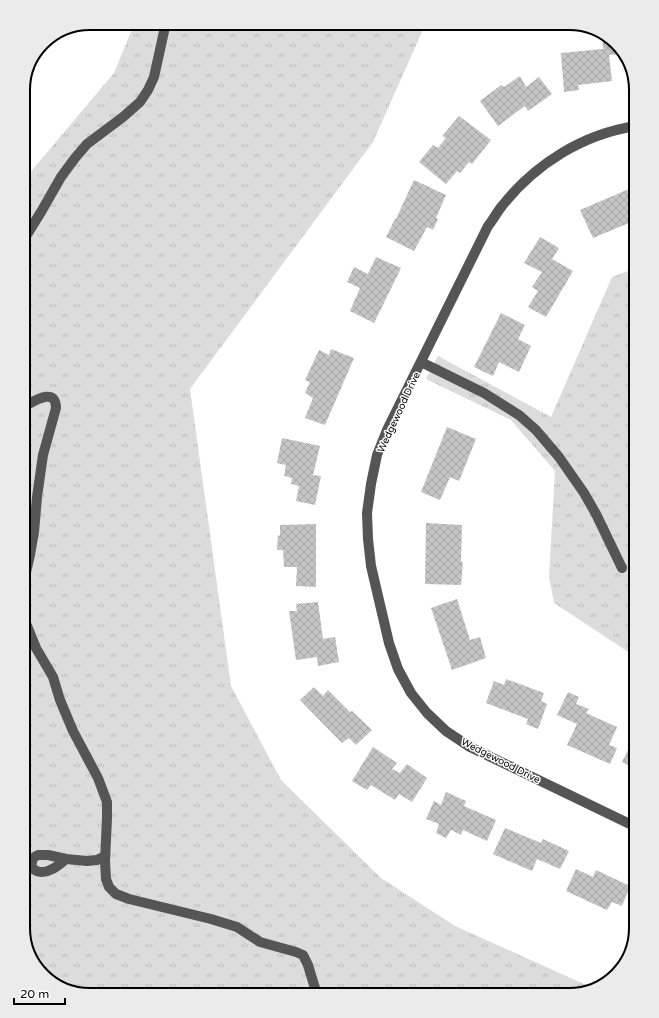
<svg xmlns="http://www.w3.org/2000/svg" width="659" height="1018" viewBox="0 0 659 1018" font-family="'Varela Round',sans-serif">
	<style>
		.grass { fill: url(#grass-tufts) }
		.building { fill: url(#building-cross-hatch) }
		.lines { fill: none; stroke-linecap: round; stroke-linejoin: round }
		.minor { stroke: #555; stroke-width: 10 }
		.labels { text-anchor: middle; stroke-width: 3; stroke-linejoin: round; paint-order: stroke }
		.street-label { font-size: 10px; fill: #000; stroke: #fff }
		.rim { fill: none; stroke: #000; stroke-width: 2 }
	</style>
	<defs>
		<pattern id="grass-tufts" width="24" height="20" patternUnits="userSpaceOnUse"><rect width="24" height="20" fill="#dcdcdc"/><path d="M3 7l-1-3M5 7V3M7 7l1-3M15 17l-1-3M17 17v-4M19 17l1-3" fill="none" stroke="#bbb"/></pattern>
		<pattern id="building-cross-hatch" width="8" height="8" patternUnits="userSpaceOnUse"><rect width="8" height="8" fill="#c4c4c4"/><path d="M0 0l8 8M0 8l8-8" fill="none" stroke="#a7a7a7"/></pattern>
	</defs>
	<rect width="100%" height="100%" fill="#fff"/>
	<!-- grass -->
	<path class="grass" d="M425 25 373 142 190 389 231 686 281 780 381 878 455 926 595 989 569 995H86L53 984 30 958 23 928V181L114 73 133 27Z
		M636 268V657L554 603 549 577 555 471 511 420 426 379 438 356 551 417 612 277Z"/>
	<!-- building -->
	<path class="building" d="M65 28H69L65 34 60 31Z
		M602 33 606 34 624 54 609 55 612 81 578 85 579 90 564 92 561 53 603 49Z
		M520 76 526 87 539 77 552 94 528 111 525 106 498 126 480 101 501 85 504 87Z
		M459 116 491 140 472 164 469 162 460 173 457 171 446 184 419 162 433 145 438 148 446 138 442 136Z
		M414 180 446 195 436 218 438 219 433 230 427 227 414 251 386 237 395 219H396Z
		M636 186V207L633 208 636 214V220L593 238 580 210Z
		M540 237 559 248 552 259 573 271 546 317 528 307 538 291 532 287 542 272 524 263Z
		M376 257 401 268 374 323 350 311 360 288 347 282 354 267 368 274Z
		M501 313 525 325 518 339 531 346 519 372 499 362 493 376 474 367Z
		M331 349 354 358 325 425 305 418 313 398 305 393 310 382 305 380 319 350 329 355Z
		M447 427 476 439 459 481 450 477 440 500 421 492Z
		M282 438 320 446 313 475 321 476 315 505 296 501 299 486 291 484 292 478 284 476 286 465 277 463Z
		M426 523 462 525 461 562H463L461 585 425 584Z
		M316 524V587L296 586 297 567H284L283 550H277L278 535 280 536V525Z
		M457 599 470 640 480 637 486 658 452 670 431 608Z
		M318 602 323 639 335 637 339 662 318 666 317 657 296 660 289 611H297L296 604Z
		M506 679 544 693 541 701 547 704 538 729 526 724 528 719 486 703 494 681 504 685Z
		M314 687 323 696 328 690 350 712 352 711 372 730 356 745 349 738 342 743 300 700Z
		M568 692 579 697 576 704 589 709 586 713 617 727 609 745 617 748 610 764 567 745 577 724 557 715Z
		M630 746 636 749V769L622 762Z
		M373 747 397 763 392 769 400 773 407 764 427 778 412 802 399 794 395 800 371 785 367 790 352 781Z
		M446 792 466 801 464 806 496 820 487 841 463 830 461 835 451 830 446 838 436 833 439 824 426 819 434 801 441 805Z
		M505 828 541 843 543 839 569 851 560 869 537 859 532 871 493 854Z
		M576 869 593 877 596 870 630 886 622 906 612 902 607 910 566 891Z"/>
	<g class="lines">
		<!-- minor -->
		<path class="minor" d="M23 241 41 212 61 177 75 158 87 144 123 117 140 102 148 90 154 77 165 27
			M421 362 484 393 519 415 536 430 559 457 584 493 596 514 622 568
			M23 585 30 555 34 532 37 497 43 455 56 408C56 386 33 402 23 407
			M23 612 25 621 36 648 53 677 60 700 73 731 98 778 107 802V818L105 861 106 879 109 887 116 894 129 899 211 919 237 927 260 942 296 952 303 955 308 965 317 995
			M636 827 470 747 446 731 427 713 411 693 398 669 389 643 371 566 368 539 367 513 371 484 377 455 387 430 488 226C493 220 497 212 502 206 535 164 583 134 636 126
			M66 859C61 863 56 868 50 870 45 873 35 873 32 867 31 864 32 861 33 858L38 855H48L66 859 87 861 97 860 105 856"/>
	</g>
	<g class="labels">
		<!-- street labels -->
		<g class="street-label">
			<text transform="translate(398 412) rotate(-65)" y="4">Wedgewood Drive</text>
			<text transform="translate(501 760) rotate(27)" y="4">Wedgewood Drive</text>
		</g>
	</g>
	<!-- crop -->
	<path d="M0 0H659V1018H0ZM90 30H569A60 60 0 0 1 629 90V928A60 60 0 0 1 569 988H90A60 60 0 0 1 30 928V90A60 60 0 0 1 90 30Z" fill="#ebebeb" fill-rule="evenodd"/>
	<path class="rim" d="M90 30H569A60 60 0 0 1 629 90V928A60 60 0 0 1 569 988H90A60 60 0 0 1 30 928V90A60 60 0 0 1 90 30Z"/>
	<!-- scale -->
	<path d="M14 998v6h51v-6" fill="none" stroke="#000000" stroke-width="2"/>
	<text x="20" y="998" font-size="12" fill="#000000" stroke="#ffffff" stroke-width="3" paint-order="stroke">20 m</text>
</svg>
